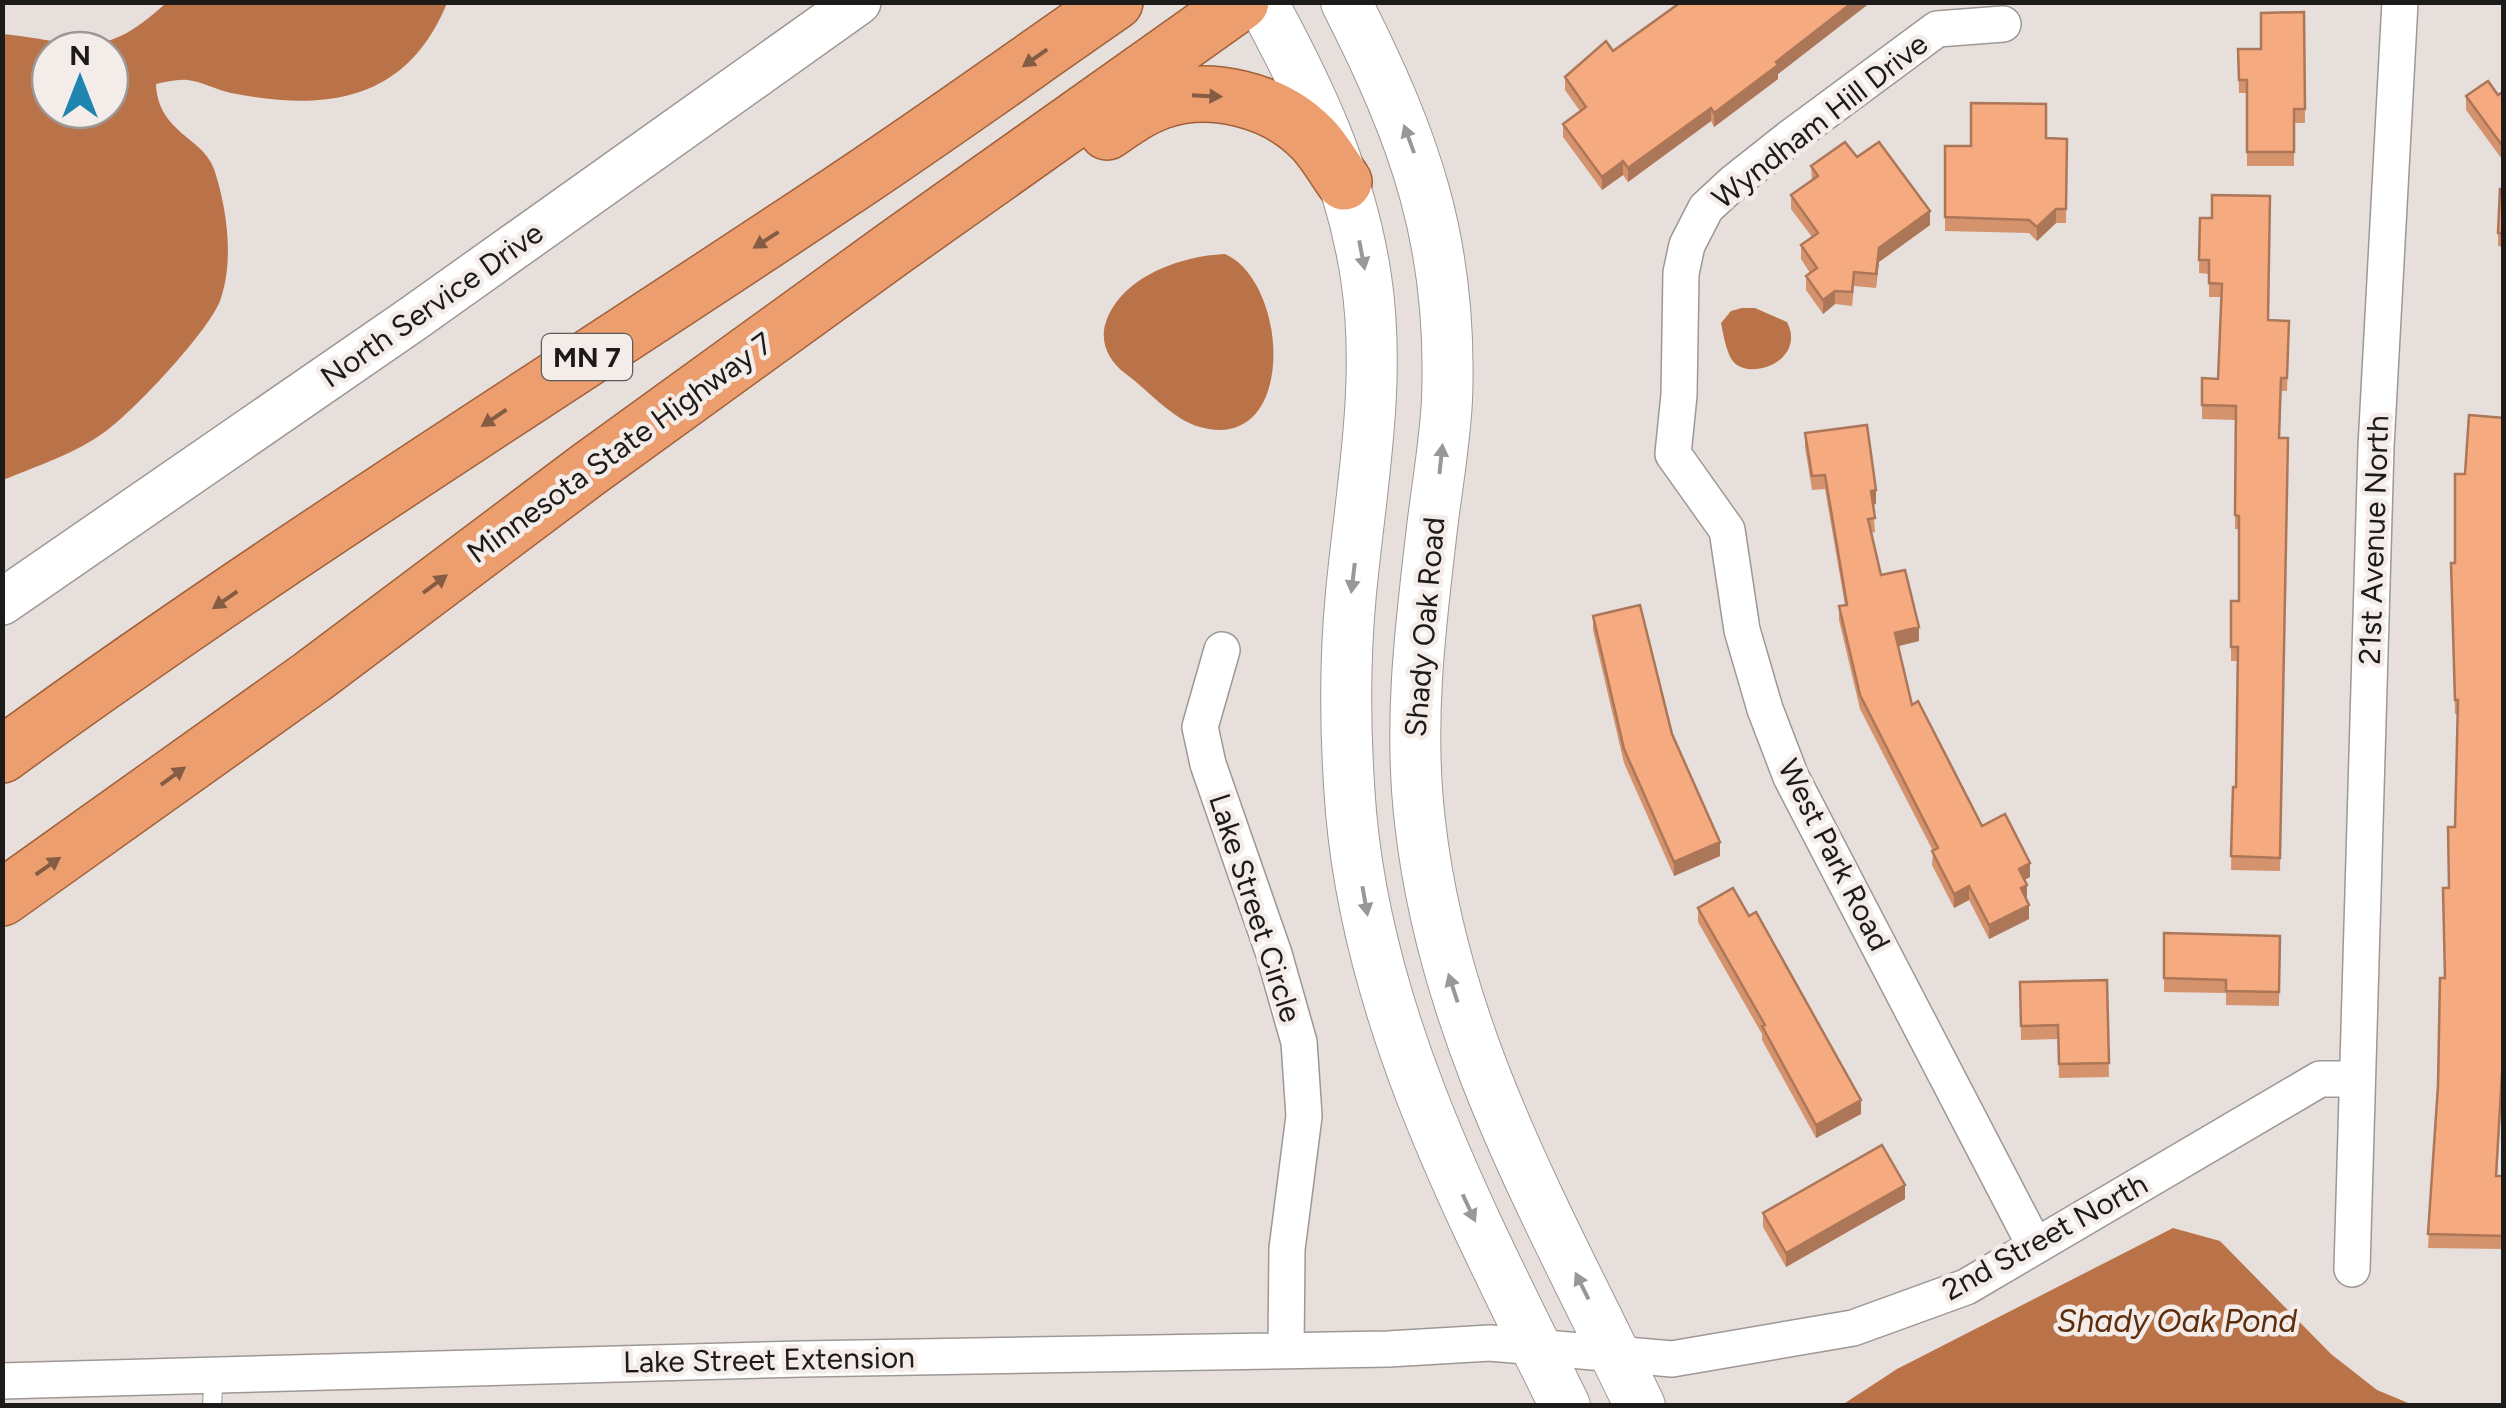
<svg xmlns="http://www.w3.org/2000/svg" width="2506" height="1408" viewBox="0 0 2506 1408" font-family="Figtree,sans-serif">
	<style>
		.water { fill: #ba7349; fill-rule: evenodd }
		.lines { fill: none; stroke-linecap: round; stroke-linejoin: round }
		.service-casing { stroke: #9e9894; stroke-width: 20 }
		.minor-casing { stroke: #9e9894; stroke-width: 38 }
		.tertiary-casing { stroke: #9e9894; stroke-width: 48 }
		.secondary-casing { stroke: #9e9894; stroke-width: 52 }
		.trunk-casing { stroke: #a06039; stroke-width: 58 }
		.service { stroke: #fff; stroke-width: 18 }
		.minor { stroke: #fff; stroke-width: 35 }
		.tertiary { stroke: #fff; stroke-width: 45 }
		.secondary { stroke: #fff; stroke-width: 50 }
		.trunk { stroke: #ec9e6e; stroke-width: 55 }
		.wall { fill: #d4926d }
		.shaded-wall { fill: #ac7759 }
		.building { fill: #f6aa7f; stroke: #ac7759; stroke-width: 2.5 }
		.oneway { fill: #845c44 }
		.oneway2 { fill: #999898 }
		.labels { text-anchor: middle; stroke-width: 9; stroke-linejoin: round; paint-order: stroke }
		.shield { fill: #f3ece8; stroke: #5d5a58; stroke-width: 2.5 }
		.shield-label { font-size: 28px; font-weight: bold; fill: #1d1b1a }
		.street-label { font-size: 30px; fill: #1d1b1a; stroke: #f3ece8 }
		.water-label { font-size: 32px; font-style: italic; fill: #5d2e0e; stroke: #f3ece8 }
	</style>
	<rect width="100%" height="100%" fill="#e6dfdb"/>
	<!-- water -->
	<path class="water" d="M166 3H447C407 101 327 112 231 93 216 90 201 81 187 80 177 79 166 82 156 84 158 133 203 137 214 169 227 208 234 259 221 298 212 328 134 411 106 431 77 453 37 466 3 480V34C81 42 101 63 166 3ZM50 50H110V110H50Z
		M1225 254C1290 283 1297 454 1200 427 1173 420 1148 390 1126 374 1109 362 1099 342 1106 322 1122 276 1181 256 1225 254Z
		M1742 308H1755L1787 322C1807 361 1748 383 1732 360 1726 351 1723 333 1721 323L1731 311Z
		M2173 1228 2220 1241 2331 1354 2377 1390 2413 1405H1842L1897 1369Z"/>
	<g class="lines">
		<defs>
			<path id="service" d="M212 1406 214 1373"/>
			<path id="minor" d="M2003 24 1937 29 1791 137 1733 183 1706 208 1687 245 1681 273 1679 395 1673 454 1727 530 1742 630 1765 709 1791 777 2035 1246
				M1222 650 1200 727 1208 764 1274 954 1299 1042 1304 1116 1287 1249 1286 1349
				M2352 1269 2376 447 2400 2
				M2 1381 802 1359 1388 1349 1490 1343 1672 1359 1853 1328 1966 1287 2320 1079H2357"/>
			<path id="tertiary" d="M2 602 411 320 858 2"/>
			<path id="secondary" d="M1262 2C1310 90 1351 177 1366 277 1382 383 1361 488 1351 593 1344 666 1345 738 1351 812 1370 1026 1472 1216 1565 1406
				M1346 2C1416 140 1453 244 1447 400 1445 440 1438 481 1433 520 1421 621 1408 720 1420 822 1444 1037 1548 1214 1640 1406"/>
			<path id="trunk" d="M1107 132C1124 120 1141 108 1161 101 1211 84 1275 100 1312 138 1324 150 1334 168 1344 182
				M2 755C275 556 562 378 842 191 934 130 1024 65 1115 2
				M2 898 312 677 589 469 897 246 1241 2"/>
		</defs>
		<!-- service casing -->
		<use href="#service" class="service-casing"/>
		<!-- minor casing -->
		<use href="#minor" class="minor-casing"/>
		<!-- tertiary casing -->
		<use href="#tertiary" class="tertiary-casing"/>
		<!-- secondary casing -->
		<use href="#secondary" class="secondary-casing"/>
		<!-- trunk casing -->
		<use href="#trunk" class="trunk-casing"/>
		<!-- service -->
		<use href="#service" class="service"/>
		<!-- minor -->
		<use href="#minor" class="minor"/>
		<!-- tertiary -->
		<use href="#tertiary" class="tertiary"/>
		<!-- secondary -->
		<use href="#secondary" class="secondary"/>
		<!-- trunk -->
		<use href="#trunk" class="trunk"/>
	</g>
	<!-- wall -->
	<path class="wall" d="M1871 2 1778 74V79L1714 127 1711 121 1628 182 1623 175 1602 190 1563 137V124L1580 111 1565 90V77L1613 51 1681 3Z
		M2304 12 2305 123H2294V166H2247V93H2239L2238 49H2261Z
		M2504 91V162L2466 110V96L2498 95Z
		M2046 138 2067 139 2066 223H2056L2037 241 2029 233 1945 231V146H1971Z
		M1857 157 1930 225 1879 262 1876 288 1854 286 1852 306 1835 304 1823 314 1806 290V276L1810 273 1801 259V245L1812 237 1791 209V195L1812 181 1811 166Z
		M2504 189V247L2498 246V233Z
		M2200 218H2212L2268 320 2289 321 2287 391H2281L2279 438H2288L2280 871 2231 870 2233 787H2236L2237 661H2231V601H2239V529H2235V420L2202 419V378L2218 379 2221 297H2209V274L2199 273Z
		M2504 418V1053L2497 1176H2504V1249L2428 1248 2449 888 2455 827 2458 714H2455L2451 577 2455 563 2465 474Z
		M1805 433 1876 504 1873 505 1875 532 1871 533 1881 575 1919 641 1898 646 1912 705 1982 826 2030 877 2024 880 2029 919 1989 939 1969 900 1954 908 1932 865 1933 851 1860 709 1839 620V606L1845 605 1825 489 1812 490 1805 447Z
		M1593 616 1672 734 1720 856 1674 876 1624 763 1593 630Z
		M1698 908 1861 1114 1816 1138 1762 1040V1034L1698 922Z
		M2164 933 2280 936 2279 1006 2226 1005V993L2164 992Z
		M2107 980 2109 1077 2059 1078 2058 1039 2021 1040 2020 982Z
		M1905 1199 1786 1267 1763 1227V1213Z"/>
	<!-- shaded-wall -->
	<path class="shaded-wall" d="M1853 2H1871L1778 74V79L1714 127V113L1776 62Z
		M1711 108V121L1628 182V168Z
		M1623 161V175L1602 190V177Z
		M2056 209V223L2037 241V227Z
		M1930 211V225L1879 262 1876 288 1879 248Z
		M1835 291V304L1823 314V300Z
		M1876 490V504L1871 505V491Z
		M1919 627V641L1895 647V633Z
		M1720 842V856L1674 876V862Z
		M2030 863V877L2019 883V869Z
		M2027 885V899L2021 902V888Z
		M1969 886V900L1954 908V894Z
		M2029 905V919L1989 939V925Z
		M1861 1100V1114L1816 1138V1125Z
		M1905 1185V1199L1786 1267V1253Z"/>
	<!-- building -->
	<path class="building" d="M1681 2H1853L1776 62 1778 65 1714 113 1711 108 1628 168 1623 161 1602 177 1563 124 1586 107 1565 77 1606 41 1613 51Z
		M2304 12 2305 109H2294V152H2247V80H2239L2238 49H2261V13Z
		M2488 81 2498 95 2504 91V148L2466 96Z
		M1971 103 2046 104V138L2067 139 2066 209H2056L2037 227 2029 220 1945 217V146H1971Z
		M1845 142 1857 157 1879 142 1930 211 1879 248 1876 274 1854 272 1852 292 1835 291 1823 300 1806 276 1817 268 1801 245 1818 233 1791 195 1818 176 1811 166Z
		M2500 189H2504V233H2498Z
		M2212 195 2270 196 2268 320 2289 321 2287 378H2281L2279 438H2288L2280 858 2231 856 2233 787H2236L2238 647H2231V601H2239V516L2235 515 2236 406 2202 405V378L2218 379 2222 284 2209 283V260H2199L2200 218H2212Z
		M2469 415 2504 418V1039L2496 1176H2504V1236L2428 1234 2438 1086 2440 978H2445L2443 888H2449L2448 827H2455L2458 700H2455L2451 563H2455V474H2465Z
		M1867 425 1876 490 1871 491 1875 518 1868 519 1881 575 1905 570 1919 627 1895 633 1912 705 1918 701 1982 826 2005 814 2030 863 2019 869 2027 885 2021 888 2029 905 1989 925 1969 886 1954 894 1932 851 1938 848 1860 695 1839 606 1847 605 1825 475 1812 476 1805 433Z
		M1640 605 1672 734 1720 842 1674 862 1624 749 1593 616Z
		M1733 888 1749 916 1756 912 1861 1100 1816 1125 1762 1026 1765 1025 1698 908Z
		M2164 933 2280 936 2279 992 2226 991V980L2164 978Z
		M2107 980 2109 1063 2059 1064 2058 1025 2021 1026 2020 982Z
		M1882 1145 1905 1185 1786 1253 1763 1213Z"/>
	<!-- one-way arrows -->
	<defs><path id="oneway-solid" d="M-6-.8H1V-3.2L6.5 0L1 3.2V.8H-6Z" transform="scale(2.5)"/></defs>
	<g class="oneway">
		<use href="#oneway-solid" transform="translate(1035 58) rotate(145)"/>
		<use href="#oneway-solid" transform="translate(1207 96) rotate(3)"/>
		<use href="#oneway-solid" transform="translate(766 240) rotate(147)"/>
		<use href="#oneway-solid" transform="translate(494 418) rotate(146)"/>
		<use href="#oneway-solid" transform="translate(435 584) rotate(-37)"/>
		<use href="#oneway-solid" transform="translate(225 600) rotate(145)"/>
		<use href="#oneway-solid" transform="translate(173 776) rotate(-36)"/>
		<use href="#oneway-solid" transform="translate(48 866) rotate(-35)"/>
	</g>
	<g class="oneway2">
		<use href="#oneway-solid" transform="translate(1409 139) rotate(-110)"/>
		<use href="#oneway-solid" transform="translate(1362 255) rotate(79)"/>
		<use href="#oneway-solid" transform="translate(1441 459) rotate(-84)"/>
		<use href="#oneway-solid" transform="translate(1353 578) rotate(97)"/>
		<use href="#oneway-solid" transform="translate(1365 901) rotate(80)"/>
		<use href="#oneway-solid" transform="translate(1453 988) rotate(-108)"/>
		<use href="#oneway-solid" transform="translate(1469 1208) rotate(65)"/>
		<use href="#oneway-solid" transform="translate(1582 1286) rotate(-116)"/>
	</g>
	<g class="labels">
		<!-- shield labels -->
		<rect class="shield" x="542" y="334" width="90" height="46" rx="8"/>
		<g class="shield-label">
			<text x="587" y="367">MN 7</text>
		</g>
		<!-- street labels -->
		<g class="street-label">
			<text transform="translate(1820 121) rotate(-38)" y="10">Wyndham Hill Drive</text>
			<text transform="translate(432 305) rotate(-35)" y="10">North Service Drive</text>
			<text transform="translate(620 448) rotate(-36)" y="10">Minnesota State Highway 7</text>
			<text transform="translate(2374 540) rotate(-88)" y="10">21st Avenue North</text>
			<text transform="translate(1425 627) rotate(-85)" y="10">Shady Oak Road</text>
			<text transform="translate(1834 855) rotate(63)" y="10">West Park Road</text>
			<text transform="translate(1255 908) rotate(72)" y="10">Lake Street Circle</text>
			<text transform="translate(2045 1237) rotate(-29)" y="10">2nd Street North</text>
			<text transform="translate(769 1360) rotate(-1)" y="10">Lake Street Extension</text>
		</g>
		<!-- water labels -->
		<g class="water-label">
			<text x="2177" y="1332">Shady Oak Pond</text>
		</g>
	</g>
	<!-- border -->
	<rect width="2506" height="1408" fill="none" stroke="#1d1b1a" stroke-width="10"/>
	<!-- north arrow -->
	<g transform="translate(80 80)"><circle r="48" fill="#f3ece8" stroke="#9d9896" stroke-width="2.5"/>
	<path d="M0-8L18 38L0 25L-18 38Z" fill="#1d85ae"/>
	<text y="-15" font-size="28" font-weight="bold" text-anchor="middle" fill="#1d1b1a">N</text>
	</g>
</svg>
